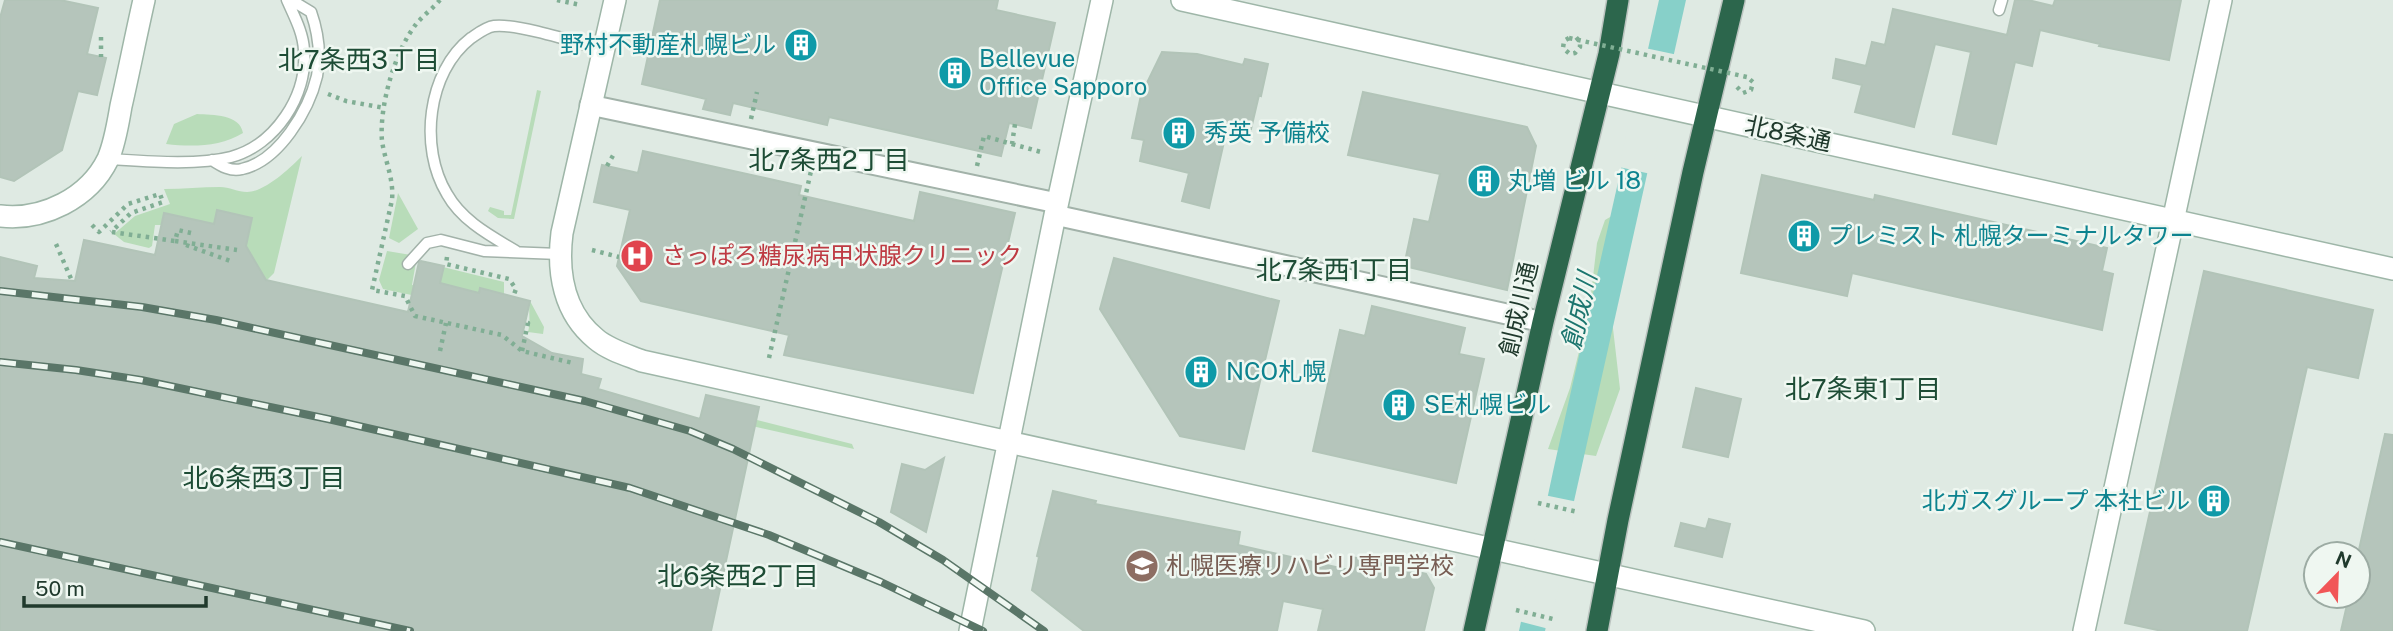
<svg xmlns="http://www.w3.org/2000/svg" width="2393" height="631" viewBox="0 0 2393 631" font-family="'Public Sans','Noto Sans JP',sans-serif">
	<style>
		.green { fill: #b8dcb9 }
		.water { fill: #87d0c9 }
		.pier { fill: #dfeae3 }
		.building { fill: #b5c5bb; stroke: #b2c4b8; stroke-width: 2 }
		.lines { fill: none; stroke-linecap: round; stroke-linejoin: round }
		.lane-casing { stroke: #a2b2a9; stroke-width: 13 }
		.street-casing { stroke: #a2b2a9; stroke-width: 23 }
		.secondary-casing { stroke: #9eb6a8; stroke-width: 24 }
		.highway-casing { stroke: #bcc4c0; stroke-width: 24 }
		.path { stroke: #80ae94; stroke-width: 4.5; stroke-dasharray: 3.5 5; stroke-linecap: butt }
		.lane { stroke: #fff; stroke-width: 10 }
		.street { stroke: #fff; stroke-width: 19 }
		.secondary { stroke: #fff; stroke-width: 21 }
		.highway { stroke: #2c664c; stroke-width: 21 }
		.rail-casing { stroke: #5a7668; stroke-width: 8 }
		.rail { stroke: #eff7f1; stroke-width: 5; stroke-dasharray: 16; stroke-linecap: butt }
		.path-bridge { stroke: #80ae94; stroke-width: 4.5; stroke-dasharray: 3.5 5; stroke-linecap: butt }
		.labels { text-anchor: middle; stroke-width: 5; stroke-linejoin: round; paint-order: stroke }
		.culture-label { font-size: 24px; fill: #0d838f; stroke: #eff7f1; text-anchor: start }
		.street-label { font-size: 24px; fill: #203a2d; stroke: #eff7f1 }
		.health-label { font-size: 24px; fill: #be3a42; stroke: #eff7f1; text-anchor: start }
		.education-label { font-size: 24px; fill: #785e54; stroke: #eff7f1; text-anchor: start }
		.neighbourhood-label { font-size: 26px; fill: #1d4c35; stroke: #eff7f1 }
		.water-label { font-size: 26px; font-style: italic; fill: #1b756e; stroke: #eff7f1 }
	</style>
	<rect width="100%" height="100%" fill="#dfeae3"/>
	<!-- green -->
	<path class="green" d="M537 90 541 91 514 219 498 218 488 211 490 207 504 211V215H511Z
		M197 114C213 115 240 114 243 133 220 147 192 147 166 144L174 124Z
		M302 156 274 273 265 282 201 221 164 213 161 225H155L152 246 149 248 124 242 114 234 135 216 170 204 164 189C183 189 202 187 220 187 229 187 238 192 247 192 265 192 290 168 302 156Z
		M398 193 418 229 399 243 389 238Z
		M1622 210 1611 311 1620 389 1596 456 1548 449 1570 388 1589 311 1597 243 1605 220Z
		M387 251 417 256 412 285 437 289 443 267 504 282V294L479 293 440 301 383 289 379 280Z
		M530 301 544 327 543 334 528 332C531 320 528 311 530 301Z
		M745 417 852 444 854 449 752 426Z"/>
	<!-- water -->
	<path class="water" d="M1659 0H1686L1545 631H1519L1554 467Z"/>
	<!-- pier -->
	<path class="pier" d="M1645 48 1678 55 1651 174 1619 167Z
		M1544 495 1578 502 1549 629 1518 621Z"/>
	<!-- building -->
	<path class="building" d="M5 0H60L98 8 87 54 106 58 97 95 78 91 62 150 14 181 0 177V18Z
		M660 0H998L996 10 1055 23 1031 128 1009 123 1001 156 829 117 827 125 733 103 730 115 703 109 706 99 642 84Z
		M2015 0H2028L2053 6 2055 0H2181L2169 60 2099 46 2100 44 2040 30 2032 66 2015 62 1996 144 1953 134 1971 52 1935 44 1914 127 1855 112 1862 85 1833 78 1836 59 1866 66 1872 42 1885 45 1893 9 2007 35Z
		M1162 52 1197 54 1243 65 1245 59 1268 64 1261 96 1259 95 1251 129 1228 124 1209 208 1182 201 1189 173 1140 161 1144 140 1132 138 1141 95Z
		M1363 92 1527 127 1536 146 1507 290 1404 266 1414 219 1429 222 1440 174 1348 155Z
		M643 151 801 186 799 195 914 221 920 192 1015 213 973 393 784 355 789 335 641 301 617 266 630 210 594 202 602 165 638 173Z
		M1762 175 1874 200 1875 195 2107 248 2102 271 2113 274 2102 330 1852 273 1847 296 1741 273Z
		M217 210 252 218 246 246 266 280 408 312 419 262 421 261 444 266 440 283 479 293 480 288 530 301 522 336 552 353 583 359 581 374 601 379 598 389 700 419 706 395 759 407 711 631H0V257L37 266 34 278 75 281 84 240 155 255 164 213 214 224Z
		M1114 258 1279 301 1244 449 1180 436 1100 309Z
		M2204 271 2373 310 2358 378 2307 367 2247 631H2162L2125 623Z
		M1372 306 1465 328 1459 354 1484 359 1456 483 1313 451 1340 330 1365 336Z
		M1696 388 1741 399 1728 457 1683 447Z
		M2385 434 2393 435V631H2341L2349 596H2358V554Z
		M944 458 926 532 891 512 902 464 925 470Z
		M1053 491 1096 501 1095 504 1240 532 1238 545 1349 570 1352 557 1426 574 1434 588 1424 631H1318L1323 609 1283 601 1277 631H1084L1032 590 1039 557 1037 556Z
		M1709 519 1730 524 1722 557 1675 546 1681 523 1706 529Z"/>
	<g class="lines">
		<defs>
			<path id="lane" d="M1999 10 2002 0
				M108 159C143 161 196 166 231 157 275 145 308 96 304 50 303 32 294 16 287 0
				M212 160C221 166 231 172 242 169 279 161 309 110 317 76 321 55 318 32 311 12L291 0
				M516 251C491 236 462 221 447 194 419 148 427 72 471 38 477 34 486 27 494 26 517 23 578 43 603 50
				M408 264 427 243 441 240 484 251 559 254"/>
			<path id="street" d="M590 105 1057 203
				M1055 215 1543 322"/>
			<path id="secondary" d="M615 0 562 233C557 273 564 313 596 339 609 350 627 355 642 361L1864 631
				M1182 0 2393 269
				M0 216C43 221 89 198 108 159 115 143 118 123 121 106 129 71 136 35 144 0
				M970 631 1055 215 1102 0
				M2084 631 2221 0"/>
			<path id="highway" d="M1474 631 1543 322 1609 54 1618 0
				M1597 631 1618 520 1693 172 1734 0"/>
		</defs>
		<!-- lane casing -->
		<use href="#lane" class="lane-casing"/>
		<!-- street casing -->
		<use href="#street" class="street-casing"/>
		<!-- secondary casing -->
		<use href="#secondary" class="secondary-casing"/>
		<!-- highway casing -->
		<use href="#highway" class="highway-casing"/>
		<!-- path -->
		<path class="path" d="M440 0C433 8 424 15 417 23 395 50 379 106 382 141 385 161 394 179 392 200L372 290 405 296 415 316 502 335 522 351 573 363
			M557 0 581 5
			M101 37V57
			M1569 38 1564 41 1563 48 1570 54 1575 53 1580 47V42L1575 36
			M1737 87 1743 93 1751 90 1753 82 1747 77
			M328 94 346 101 385 108
			M751 119 757 92
			M1012 144 1041 152
			M607 166 615 152
			M977 166 984 136 1012 144 1015 124
			M92 225 99 232 128 204 160 194 163 202 131 213 111 232
			M112 232 175 241 178 230 191 233
			M175 241 237 250
			M56 244 72 281
			M186 245 233 262
			M592 250 619 257
			M447 257 446 264 509 279 516 289 513 297
			M440 351 446 323
			M522 351 528 323 525 322
			M769 358 811 171
			M1538 503 1578 512
			M1516 610 1557 620"/>
		<!-- lane -->
		<use href="#lane" class="lane"/>
		<!-- street -->
		<use href="#street" class="street"/>
		<!-- secondary -->
		<use href="#secondary" class="secondary"/>
		<!-- highway -->
		<use href="#highway" class="highway"/>
		<defs>
			<path id="rail" d="M0 291 142 307 216 320 585 401 690 431 733 449 879 522 943 560 1044 631
				M0 362 76 370 141 380 328 419 630 488 769 535 881 582 983 631
				M0 542 410 631"/>
		</defs>
		<!-- rail casing -->
		<use href="#rail" class="rail-casing"/>
		<!-- rail -->
		<use href="#rail" class="rail"/>
		<!-- path-bridge -->
		<path class="path-bridge" d="M1569 38 1747 77"/>
	</g>
	<!-- icons -->
	<defs>
		<symbol id="building-disc" viewBox="-11 -11 22 22"><circle r="9.5" fill="#0f9aa8" stroke="#eff7f1"/><path d="M-4-6H4V6H1V3H-1V6H-4ZM-2.5-4.3h1.7v1.8h-1.7ZM.8-4.3h1.7v1.8H.8ZM-2.5-1h1.7V.8h-1.7ZM.8-1h1.7V.8H.8Z" fill="#fff"/></symbol>
		<symbol id="hospital-disc" viewBox="-11 -11 22 22"><circle r="9.5" fill="#e0444e" stroke="#eff7f1"/><path d="M-5-5h3v3.5h4V-5h3V5h-3V1.5h-4V5h-3Z" fill="#fff"/></symbol>
		<symbol id="university-disc" viewBox="-11 -11 22 22"><circle r="9.5" fill="#8d6e63" stroke="#eff7f1"/><path d="M0-5L7-2L0 1L-7-2ZM-4 1L0 2.5L4 1V4Q0 6-4 4Z" fill="#fff"/></symbol>
	</defs>
	<g fill-rule="evenodd">
		<use href="#building-disc" x="782" y="26" width="38" height="38"/>
		<use href="#building-disc" x="936" y="54" width="38" height="38"/>
		<use href="#building-disc" x="1160" y="114" width="38" height="38"/>
		<use href="#building-disc" x="1465" y="162" width="38" height="38"/>
		<use href="#building-disc" x="1785" y="217" width="38" height="38"/>
		<use href="#hospital-disc" x="618" y="237" width="38" height="38"/>
		<use href="#building-disc" x="1182" y="353" width="38" height="38"/>
		<use href="#building-disc" x="1380" y="386" width="38" height="38"/>
		<use href="#building-disc" x="2195" y="482" width="38" height="38"/>
		<use href="#university-disc" x="1123" y="547" width="38" height="38"/>
	</g>
	<g class="labels">
		<!-- culture labels -->
		<g class="culture-label">
			<text x="776" y="53" text-anchor="end">野村不動産札幌ビル</text>
			<text x="979" y="67">Bellevue<tspan x="979" dy="28">Office Sapporo</tspan></text>
			<text x="1204" y="141">秀英 予備校</text>
			<text x="1508" y="189">丸増 ビル 18</text>
			<text x="1828" y="244">プレミスト 札幌ターミナルタワー</text>
			<text x="1226" y="380">NCO札幌</text>
			<text x="1424" y="413">SE札幌ビル</text>
			<text x="2190" y="509" text-anchor="end">北ガスグループ 本社ビル</text>
		</g>
		<!-- street labels -->
		<g class="street-label">
			<text transform="translate(1788 134) rotate(12)" y="8">北8条通</text>
			<text transform="translate(1519 309) rotate(-77)" y="8">創成川通</text>
		</g>
		<!-- health labels -->
		<g class="health-label">
			<text x="662" y="264">さっぽろ糖尿病甲状腺クリニック</text>
		</g>
		<!-- education labels -->
		<g class="education-label">
			<text x="1166" y="574">札幌医療リハビリ専門学校</text>
		</g>
		<!-- neighbourhood labels -->
		<g class="neighbourhood-label">
			<text x="359" y="69">北7条西3丁目</text>
			<text x="829" y="169">北7条西2丁目</text>
			<text x="1334" y="279">北7条西1丁目</text>
			<text x="1863" y="398">北7条東1丁目</text>
			<text x="264" y="487">北6条西3丁目</text>
			<text x="738" y="585">北6条西2丁目</text>
		</g>
		<!-- water labels -->
		<g class="water-label">
			<text transform="translate(1579 311) rotate(-77)" y="9">創成川</text>
		</g>
	</g>
	<!-- north arrow -->
	<g transform="translate(2337 575) rotate(23)"><circle r="33" fill="#eff7f1" stroke="#9caba3" stroke-width="2"/>
	<path d="M0-5L12 26L0 18L-12 26Z" fill="#f15657"/>
	<text y="-10" font-size="19" font-weight="bold" text-anchor="middle" fill="#203a2d">N</text>
	</g>
	<!-- scale -->
	<path d="M24 596v10h182v-10" fill="none" stroke="#203a2d" stroke-width="3.5"/>
	<text x="35" y="596" font-size="21" fill="#203a2d" stroke="#eff7f1" stroke-width="5" paint-order="stroke">50 m</text>
</svg>
